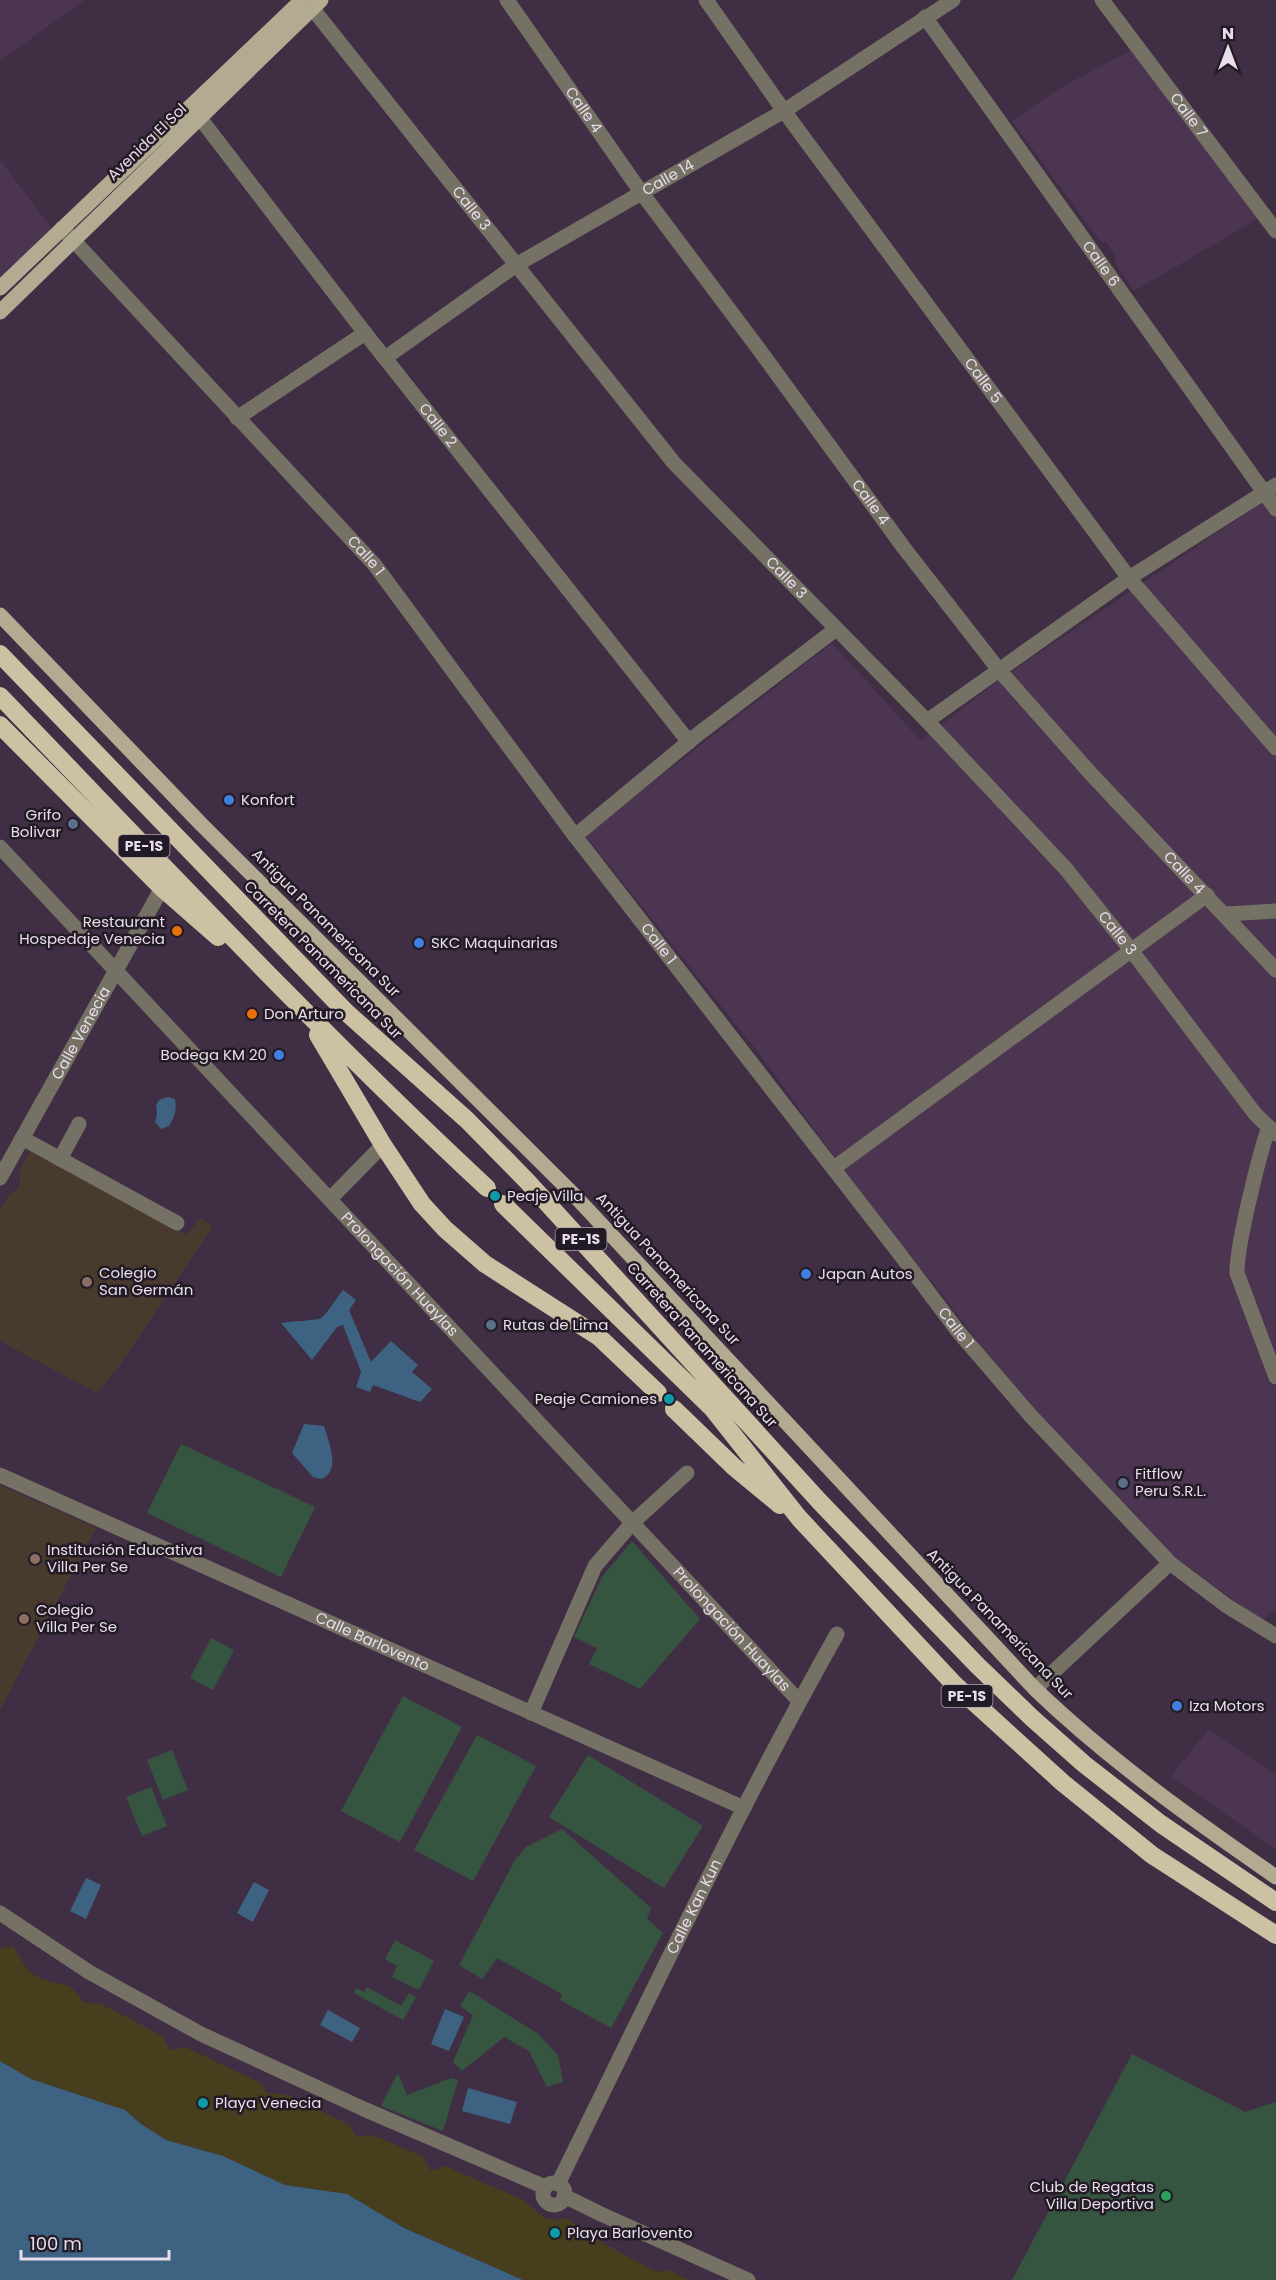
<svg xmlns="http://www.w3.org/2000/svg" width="1276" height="2280" viewBox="0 0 1276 2280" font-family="Poppins,sans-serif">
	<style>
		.built { fill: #4c3550 }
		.education { fill: #493a2e }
		.green { fill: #365540 }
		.sand { fill: #463e1d }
		.water { fill: #3e6281 }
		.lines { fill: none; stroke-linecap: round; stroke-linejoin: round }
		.minor { stroke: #757165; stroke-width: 15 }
		.major { stroke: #b3ab91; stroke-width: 15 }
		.highway { stroke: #ccc2a3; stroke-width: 18 }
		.shop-dot { fill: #3f7fe0; stroke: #221a24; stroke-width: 2 }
		.service-dot { fill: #5c6f8a; stroke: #221a24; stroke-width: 2 }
		.food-dot { fill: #e8710a; stroke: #221a24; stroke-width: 2 }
		.culture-dot { fill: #0f9aa8; stroke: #221a24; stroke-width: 2 }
		.education-dot { fill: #8d6e63; stroke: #221a24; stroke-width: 2 }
		.leisure-dot { fill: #2e9e5b; stroke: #221a24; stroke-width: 2 }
		.labels { text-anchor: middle; stroke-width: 5; stroke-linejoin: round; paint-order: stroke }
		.shield { fill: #221a24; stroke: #ada2af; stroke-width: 1.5 }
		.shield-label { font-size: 14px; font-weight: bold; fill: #e8ddea }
		.street-label { font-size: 15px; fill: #e8ddea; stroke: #221a24 }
		.poi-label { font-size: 15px; fill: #e8ddea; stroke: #221a24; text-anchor: start }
	</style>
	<rect width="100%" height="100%" fill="#402f44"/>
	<!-- built -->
	<path class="built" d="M0 0H84L0 61Z
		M1133 49 1261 217 1134 291 1115 263 1116 255 1106 242 1100 241 1012 121 1057 90Z
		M0 160 52 229 0 279Z
		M1276 493V1608L1262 1621 1156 1543 1037 1416 844 1170 761 1056 585 835 832 643 921 741 995 683Z
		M1208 1730 1276 1775V1849L1171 1776Z"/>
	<!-- education -->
	<path class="education" d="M32 1148 187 1235 200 1218 213 1226 120 1365 97 1393 0 1341V1210L11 1193 16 1192 20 1184V1170Z
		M0 1485 96 1528 0 1710Z"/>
	<!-- green -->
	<path class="green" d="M181 1444 315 1507 281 1577 147 1513Z
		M632 1541 700 1619 640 1689 589 1664 597 1648 574 1637 602 1577Z
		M211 1638 234 1650 213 1690 190 1678Z
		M403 1696 462 1727 400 1842 341 1811Z
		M477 1735 536 1766 473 1881 414 1850Z
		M172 1750 188 1790 163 1800 147 1760Z
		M588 1755 703 1826 664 1888 549 1817Z
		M151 1787 167 1826 142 1836 126 1797Z
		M562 1829 651 1908 647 1919 663 1933 611 2028 560 2000 562 1994 497 1958 482 1979 459 1965 515 1860 526 1847Z
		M395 1940 434 1961 419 1990 392 1977 397 1966 385 1959Z
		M367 1987 401 2006 409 1993 416 1997 403 2020 354 1993 356 1988 364 1992Z
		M469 1991 537 2033 558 2055 563 2082 547 2087 529 2051 504 2037 462 2071 453 2062 473 2015 460 2006Z
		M1132 2054 1245 2112 1276 2102V2280H1012Z
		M398 2073 407 2095 451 2078 458 2080 443 2131 381 2106Z"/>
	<!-- sand -->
	<path class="sand" d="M13 1946C20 1957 27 1973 40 1978 61 1987 69 1978 83 2002L101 2004 163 2036 170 2050 185 2047 261 2083 267 2093 288 2095 350 2125 356 2137 373 2135 424 2157 431 2171 445 2166 523 2200 545 2218 556 2220 566 2218 610 2247 657 2272 668 2270 689 2280H523L404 2228 347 2194 285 2185 223 2156 166 2140 141 2124 125 2110 31 2079 0 2061V1949Z"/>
	<!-- water -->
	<path class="water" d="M168 1097 175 1099C177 1111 174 1117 169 1126L161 1129 155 1122 157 1114 156 1105 159 1100Z
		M343 1290 356 1300 349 1310 371 1362 391 1341 418 1365 412 1372 432 1389 420 1402 373 1385 370 1392 356 1387 361 1372 343 1325 337 1327 312 1360 281 1323C291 1321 315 1321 321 1318 329 1312 336 1298 343 1290Z
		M304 1424 324 1426C329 1444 341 1469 322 1479L313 1477 292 1453Z
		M86 1878 101 1885 86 1919 70 1911Z
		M254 1882 269 1890 253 1922 237 1913Z
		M445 2009 464 2017 449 2051 431 2044Z
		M328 2010 360 2028 352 2042 320 2025Z
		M0 2061 31 2079 125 2110 141 2124 166 2140 223 2156 285 2185 347 2194 404 2228 523 2280H0Z
		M468 2088 517 2102 510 2124 462 2111Z"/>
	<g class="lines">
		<!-- minor -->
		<g class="minor">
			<path id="s1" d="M507 0 641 192 755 344 904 548 999 670 1092 775 1276 970"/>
			<path id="s2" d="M706 0 784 111 1129 578 1276 748"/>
			<path id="s3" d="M1102 0 1276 231"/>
			<path id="s4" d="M312 8 674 463 927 721 1066 869 1131 950 1256 1115 1276 1134"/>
			<path id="s5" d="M925 17 1276 509"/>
			<path id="s6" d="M193 109 365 333 689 742"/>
			<path id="s7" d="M62 228 374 564 575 836 899 1253 957 1330 1030 1415 1170 1563 1227 1606 1276 1636"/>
			<path id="s8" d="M385 358 516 265 784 111 953 0"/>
			<path d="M237 418 365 333"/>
			<path d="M927 721 1129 578 1276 485"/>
			<path d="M575 836 697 735 836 629"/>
			<path id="s9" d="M0 847 799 1701"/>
			<path d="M1225 914 1276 911"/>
			<path d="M1269 1127C1259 1154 1254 1181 1247 1209 1243 1230 1237 1251 1237 1273L1276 1377"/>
			<path d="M22 1138 177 1223"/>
			<path d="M60 1159 79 1124"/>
			<path d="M834 1168 1207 895"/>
			<path id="s10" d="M0 1178 162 888"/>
			<path d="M330 1199 383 1145"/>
			<path id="s11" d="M0 1475 744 1808"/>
			<path d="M1035 1689 1170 1563"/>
			<path d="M531 1713 595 1566 632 1523 687 1473"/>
			<path d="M0 1913 89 1972 201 2034 366 2110 545 2187"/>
			<circle cx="554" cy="2194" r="11"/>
			<path id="s12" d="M558 2184C649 2000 736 1813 837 1634"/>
			<path d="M564 2196 603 2215 748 2280"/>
		</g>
		<!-- major -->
		<path class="major" d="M0 288 302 0
			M0 312 321 0
			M0 615 201 824 574 1195 1035 1689C1109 1760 1192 1819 1276 1877"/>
		<!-- highway -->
		<path class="highway" d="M0 654 346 1012 467 1120 526 1180 820 1502 977 1665 1032 1718 1084 1764 1161 1824 1276 1902
			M0 696C160 862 318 1031 487 1188
			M0 725 162 888 218 937
			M318 1035 383 1145 422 1204 445 1229 485 1264 599 1337 658 1393
			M503 1204 712 1408 799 1518 954 1684 1063 1783 1152 1855 1276 1935
			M674 1409 734 1467 780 1505"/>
	</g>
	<!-- markers -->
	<g class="shop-dot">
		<circle cx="229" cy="800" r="6"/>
		<circle cx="419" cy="943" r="6"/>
		<circle cx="279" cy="1055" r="6"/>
		<circle cx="806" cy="1274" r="6"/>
		<circle cx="1177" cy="1706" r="6"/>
	</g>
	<g class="service-dot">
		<circle cx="73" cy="824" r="6"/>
		<circle cx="491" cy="1325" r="6"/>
		<circle cx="1123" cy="1483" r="6"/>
	</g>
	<g class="food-dot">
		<circle cx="177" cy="931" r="6"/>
		<circle cx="252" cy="1014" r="6"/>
	</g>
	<g class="culture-dot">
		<circle cx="495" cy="1196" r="6"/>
		<circle cx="669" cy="1399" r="6"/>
		<circle cx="203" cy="2103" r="6"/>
		<circle cx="555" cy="2233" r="6"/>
	</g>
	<g class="education-dot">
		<circle cx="87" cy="1282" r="6"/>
		<circle cx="35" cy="1559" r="6"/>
		<circle cx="24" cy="1619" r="6"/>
	</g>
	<circle class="leisure-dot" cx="1166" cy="2196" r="6"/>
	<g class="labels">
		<!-- shield labels -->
		<g class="shield">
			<rect x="118.5" y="835" width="51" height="22" rx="4.5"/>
			<rect x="555.5" y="1228" width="51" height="22" rx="4.5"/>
			<rect x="941.5" y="1685" width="51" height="22" rx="4.5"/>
		</g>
		<g class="shield-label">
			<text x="144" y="851">PE-1S</text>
			<text x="581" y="1244">PE-1S</text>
			<text x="967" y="1701">PE-1S</text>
		</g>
		<!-- street labels -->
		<g class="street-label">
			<text dy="5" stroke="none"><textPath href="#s1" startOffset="134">Calle 4</textPath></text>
			<text dy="5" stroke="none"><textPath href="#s3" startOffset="144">Calle 7</textPath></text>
			<text transform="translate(147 142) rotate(-44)" y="5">Avenida El Sol</text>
			<text dy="5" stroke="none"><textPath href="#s8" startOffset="336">Calle 14</textPath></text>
			<text dy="5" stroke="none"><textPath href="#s4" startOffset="256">Calle 3</textPath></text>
			<text dy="5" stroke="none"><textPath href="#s5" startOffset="303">Calle 6</textPath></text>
			<text dy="5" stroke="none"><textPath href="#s2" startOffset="471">Calle 5</textPath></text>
			<text dy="5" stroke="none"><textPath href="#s6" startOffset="400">Calle 2</textPath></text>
			<text dy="5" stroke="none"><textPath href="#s1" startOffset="620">Calle 4</textPath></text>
			<text dy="5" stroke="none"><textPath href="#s7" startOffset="447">Calle 1</textPath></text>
			<text dy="5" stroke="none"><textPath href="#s4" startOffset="742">Calle 3</textPath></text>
			<text dy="5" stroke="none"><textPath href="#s1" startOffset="1106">Calle 4</textPath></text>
			<text transform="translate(326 923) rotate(45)" y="5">Antigua Panamericana Sur</text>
			<text dy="5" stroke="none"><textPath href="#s4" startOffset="1228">Calle 3</textPath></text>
			<text dy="5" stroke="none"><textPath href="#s7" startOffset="933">Calle 1</textPath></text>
			<text transform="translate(323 960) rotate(45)" y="5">Carretera Panamericana Sur</text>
			<text dy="5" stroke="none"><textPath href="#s10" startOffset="166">Calle Venecia</textPath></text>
			<text transform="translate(668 1269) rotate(47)" y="5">Antigua Panamericana Sur</text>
			<text dy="5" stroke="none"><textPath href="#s9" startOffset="585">Prolongación Huaylas</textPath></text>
			<text dy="5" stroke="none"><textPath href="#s7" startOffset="1419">Calle 1</textPath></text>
			<text transform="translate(702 1345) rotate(48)" y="5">Carretera Panamericana Sur</text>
			<text transform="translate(1000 1624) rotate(46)" y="5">Antigua Panamericana Sur</text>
			<text dy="5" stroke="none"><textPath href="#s9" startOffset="1071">Prolongación Huaylas</textPath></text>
			<text dy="5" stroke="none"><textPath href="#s11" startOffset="408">Calle Barlovento</textPath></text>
			<text dy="5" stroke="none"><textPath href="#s12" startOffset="309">Calle Kan Kun</textPath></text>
		</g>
		<!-- poi labels -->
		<g class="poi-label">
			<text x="241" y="805">Konfort</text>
			<text x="61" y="820" text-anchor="end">Grifo<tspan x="61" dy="17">Bolivar</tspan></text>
			<text x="165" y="927" text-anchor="end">Restaurant<tspan x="165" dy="17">Hospedaje Venecia</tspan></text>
			<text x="431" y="948">SKC Maquinarias</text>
			<text x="264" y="1019">Don Arturo</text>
			<text x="267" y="1060" text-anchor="end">Bodega KM 20</text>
			<text x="507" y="1201">Peaje Villa</text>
			<text x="99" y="1278">Colegio<tspan x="99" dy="17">San Germán</tspan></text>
			<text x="818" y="1279">Japan Autos</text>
			<text x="503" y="1330">Rutas de Lima</text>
			<text x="657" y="1404" text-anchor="end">Peaje Camiones</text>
			<text x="1135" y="1479">Fitflow<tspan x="1135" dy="17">Peru S.R.L.</tspan></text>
			<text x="47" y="1555">Institución Educativa<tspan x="47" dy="17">Villa Per Se</tspan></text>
			<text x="36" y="1615">Colegio<tspan x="36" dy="17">Villa Per Se</tspan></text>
			<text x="1189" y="1711">Iza Motors</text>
			<text x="215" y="2108">Playa Venecia</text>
			<text x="1154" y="2192" text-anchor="end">Club de Regatas<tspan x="1154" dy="17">Villa Deportiva</tspan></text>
			<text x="567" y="2238">Playa Barlovento</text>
		</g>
	</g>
	<!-- north arrow -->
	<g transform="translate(1228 48)" stroke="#221a24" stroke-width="4.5" paint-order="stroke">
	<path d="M0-4.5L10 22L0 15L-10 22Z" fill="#e8ddea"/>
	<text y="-9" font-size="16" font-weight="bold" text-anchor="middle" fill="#e8ddea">N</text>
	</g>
	<!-- scale -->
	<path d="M21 2250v9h148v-9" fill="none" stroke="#e8ddea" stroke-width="3"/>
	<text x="30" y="2250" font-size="18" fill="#e8ddea" stroke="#221a24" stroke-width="4.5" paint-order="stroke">100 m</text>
</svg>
